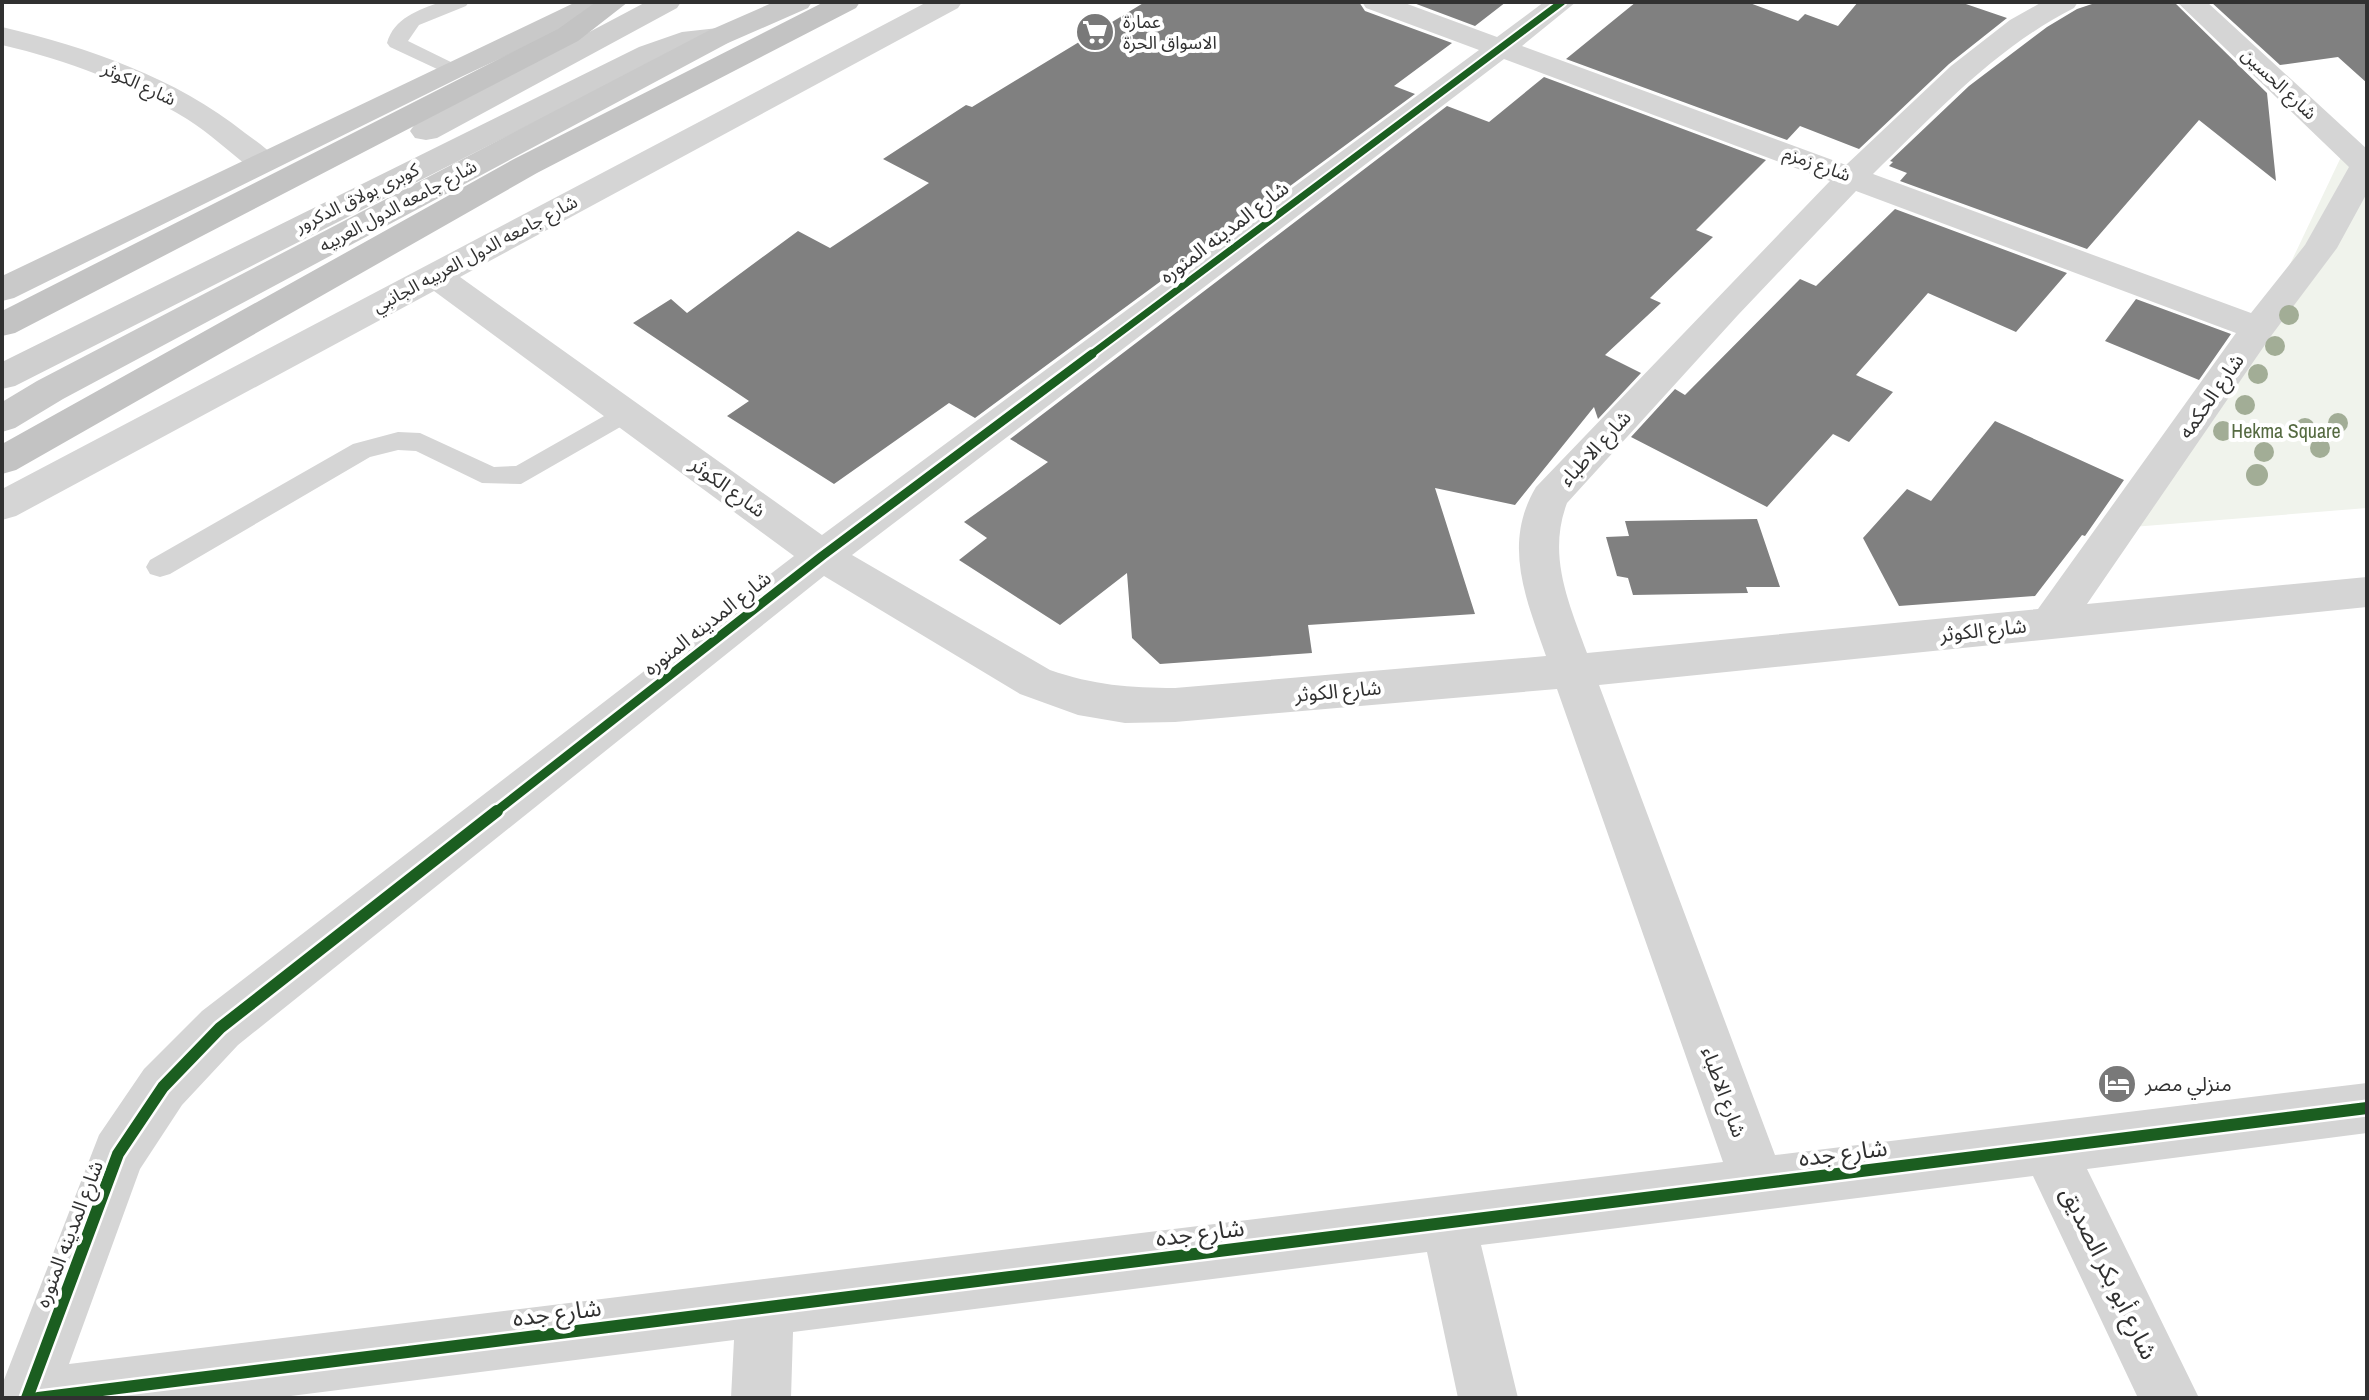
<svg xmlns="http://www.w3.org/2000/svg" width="2369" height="1400" viewBox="0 0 2369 1400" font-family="'Archivo Narrow','Noto Sans Arabic',sans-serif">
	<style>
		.green { fill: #f0f3ec }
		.building { fill: #808080 }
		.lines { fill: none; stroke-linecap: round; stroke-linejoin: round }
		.lane { fill: #d5d5d5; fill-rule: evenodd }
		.street { fill: #d5d5d5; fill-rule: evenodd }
		.secondary { fill: #cfcfcf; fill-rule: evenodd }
		.primary { fill: #c9c9c9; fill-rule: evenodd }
		.highway { fill: #c3c3c3; fill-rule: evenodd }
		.cycleway-far2-casing { stroke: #fff; stroke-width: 11 }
		.cycleway-far1-casing { stroke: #fff; stroke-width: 14 }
		.cycleway-casing { stroke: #fff; stroke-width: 17 }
		.cycleway-far2 { stroke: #1b5e20; stroke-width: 7 }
		.cycleway-far1 { stroke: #1b5e20; stroke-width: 9 }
		.cycleway { stroke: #1b5e20; stroke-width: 12 }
		.tree { fill: #a2ad96 }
		.labels { text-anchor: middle; stroke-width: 8; stroke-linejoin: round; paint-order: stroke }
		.far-poi-label { font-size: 18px; fill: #313131; stroke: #fff; text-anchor: start }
		.far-street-label { font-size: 18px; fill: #313131; stroke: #fff }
		.street-label { font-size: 20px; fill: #313131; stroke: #fff }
		.park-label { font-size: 20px; fill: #556a41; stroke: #fff }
		.poi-label { font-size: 20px; fill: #313131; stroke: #fff; text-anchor: start }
		.near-street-label { font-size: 24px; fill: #313131; stroke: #fff }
	</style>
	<rect width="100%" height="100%" fill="#fff"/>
	<!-- green -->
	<path class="green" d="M2341 157 2367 182V508L2120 528 2274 298Z"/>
	<!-- building -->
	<path class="building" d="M1145 2H1359L1365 11 1452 43 1394 86 1415 94 975 418 949 403 834 484 727 416 749 401 633 323 671 299 687 313 798 231 830 248 929 183 883 159 966 105 972 107Z
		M1411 2H1506L1475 26Z
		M1636 2H1747L1798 21 1805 14 1838 26 1858 2H1960L2007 18 1949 64 1859 149 1800 126 1787 140 1566 59Z
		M2098 2H2174L2267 93 2276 181 2199 120 2087 249 1900 181 1907 173 1889 166 1893 162 1890 161 1969 86 2047 27 2077 9Z
		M2211 2H2367V83L2338 57 2280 65Z
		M1544 77 1766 160 1696 230 1713 237 1650 298 1661 303 1605 355 1641 373 1598 419 1594 407 1515 505 1435 488 1475 614 1308 625 1312 653 1160 664 1132 638 1127 573 1060 625 959 560 987 538 964 522 1048 462 1010 439 1447 106 1489 122Z
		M1895 209 2067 273 2016 332 1928 293 1856 375 1893 392 1849 442 1833 434 1767 507 1631 437 1675 389 1685 395 1800 279 1816 286Z
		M2136 299 2231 334 2199 380 2105 341Z
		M1995 421 2124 480 2085 536 2082 535 2035 596 1899 606 1863 538 1907 489 1931 501Z
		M1757 519 1780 587H1746L1748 593 1633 595 1628 578 1617 576 1606 537 1629 536 1625 521Z"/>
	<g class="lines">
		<!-- lane -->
		<path class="lane" d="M441 2H469L466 6 419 25 408 41 459 66 462 70 452 76 390 47 387 43C394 18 418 10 441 2Z
			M627 403 636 406 640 412 636 418 521 484 482 483 416 451 398 450 370 457 170 574 160 577 150 574 146 567 150 560 353 444 398 432 420 433 494 467 516 466Z"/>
		<!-- street -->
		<path class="street" d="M927 2H962L958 8 460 277 822 535 1479 50 1366 8 1362 2H1402L1497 37 1544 2H1576L1522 46 1846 165 1951 66 2010 20 2042 2H2078L2074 8C1995 48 1935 114 1873 174L2251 313 2305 245 2349 167 2177 2H2207L2367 149V193L2337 248 2271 336 2087 604 2367 577V607L1599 685 1775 1155 2367 1083V1133L2087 1169 2199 1398H2138L2033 1176 1481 1245 1518 1398H1458L1427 1252 793 1332 791 1398H731L734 1340 275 1398H2V1385L99 1135 144 1069 202 1011 794 556 434 291 16 516 2 520V489ZM1504 59 1830 181 1536 487C1502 544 1526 599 1546 656L1175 688C1130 688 1093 685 1050 670L852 555ZM1856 191 2236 333 2038 609 1587 653C1569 603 1547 556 1567 503L1738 315ZM824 576 1020 694 1078 715 1125 723 1175 722 1557 689 1723 1162 69 1364 140 1169 182 1105 238 1045Z
			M2 27C89 48 175 77 245 133 257 142 270 150 278 162L273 169 262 172 251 169C230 152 209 133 187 119 130 84 67 60 2 45Z"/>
		<!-- secondary -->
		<path class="secondary" d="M646 2H681L677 8 437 138 426 140 415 138 410 131 415 124Z
			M718 28 728 31 732 37 728 43 687 49 659 59 15 386 2 389V362L639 47 682 32Z"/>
		<!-- primary -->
		<path class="primary" d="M576 2H613L609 8 463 76 14 298 2 301V276Z
			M774 2H812L808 8 728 43 63 399 15 428 2 432V402L37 381 708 31Z"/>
		<!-- highway -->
		<path class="highway" d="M596 2H628L578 41 15 333 2 336V311L558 29Z
			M824 2H860L856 8 537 173 16 470 2 474V444L514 159Z"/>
		<defs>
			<path id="cycleway-far2" d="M1089 356 1562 2"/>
			<path id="cycleway-far1" d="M494 813 822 556 1092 354"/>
			<path id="cycleway" d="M27 1398 118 1154 163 1087 220 1028 497 811
				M38 1398 2367 1108"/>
		</defs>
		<!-- cycleway-far2 casing -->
		<use href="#cycleway-far2" class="cycleway-far2-casing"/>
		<!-- cycleway-far1 casing -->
		<use href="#cycleway-far1" class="cycleway-far1-casing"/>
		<!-- cycleway casing -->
		<use href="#cycleway" class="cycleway-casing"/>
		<!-- cycleway-far2 -->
		<use href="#cycleway-far2" class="cycleway-far2"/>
		<!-- cycleway-far1 -->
		<use href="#cycleway-far1" class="cycleway-far1"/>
		<!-- cycleway -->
		<use href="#cycleway" class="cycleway"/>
	</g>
	<!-- trees -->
	<g class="tree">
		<circle cx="2289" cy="315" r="10"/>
		<circle cx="2275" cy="346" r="10"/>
		<circle cx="2258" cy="374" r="10"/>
		<circle cx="2245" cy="405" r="10"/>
		<circle cx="2338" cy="423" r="10"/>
		<circle cx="2305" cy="428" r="10"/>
		<circle cx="2223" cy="431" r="10"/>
		<circle cx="2320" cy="448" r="10"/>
		<circle cx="2264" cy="452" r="10"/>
		<circle cx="2257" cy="475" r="11"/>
	</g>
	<!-- icons -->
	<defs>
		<symbol id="supermarket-disc" viewBox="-11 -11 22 22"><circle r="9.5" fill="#797979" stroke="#fff"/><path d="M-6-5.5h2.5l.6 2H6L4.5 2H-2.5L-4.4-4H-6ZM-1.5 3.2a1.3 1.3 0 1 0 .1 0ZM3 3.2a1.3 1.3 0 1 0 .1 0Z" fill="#fff"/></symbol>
		<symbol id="hotel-disc" viewBox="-11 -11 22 22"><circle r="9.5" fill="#797979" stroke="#fff"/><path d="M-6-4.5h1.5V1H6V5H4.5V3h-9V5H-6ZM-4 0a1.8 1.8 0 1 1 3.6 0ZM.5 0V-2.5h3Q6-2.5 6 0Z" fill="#fff"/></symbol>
	</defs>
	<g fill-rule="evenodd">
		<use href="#supermarket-disc" x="1073" y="10" width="44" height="44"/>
		<use href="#hotel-disc" x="2095" y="1062" width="44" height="44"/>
	</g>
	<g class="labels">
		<!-- far-poi labels -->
		<g class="far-poi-label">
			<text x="1123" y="28">عمارة<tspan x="1123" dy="21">الاسواق الحرة</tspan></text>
		</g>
		<!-- far-street labels -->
		<g class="far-street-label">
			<text transform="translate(139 84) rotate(25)" y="6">شارع الكوثر</text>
			<text transform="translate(2279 84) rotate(43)" y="6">شارع الحسين</text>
			<text transform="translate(1817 164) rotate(20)" y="6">شارع زمزم</text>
			<text transform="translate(357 198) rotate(-26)" y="6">كوبرى بولاق الدكرور</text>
			<text transform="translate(398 206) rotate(-28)" y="6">شارع جامعه الدول العربيه</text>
			<text transform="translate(475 254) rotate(-28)" y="6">شارع جامعه الدول العربيه الجانبي</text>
		</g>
		<!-- street labels -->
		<g class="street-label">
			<text transform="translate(1224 232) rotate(-37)" y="7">شارع المدينه المنوره</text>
			<text transform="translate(2211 396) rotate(-55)" y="7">شارع الحكمه</text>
			<text transform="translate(1595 448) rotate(-47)" y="7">شارع الاطباء</text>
			<text transform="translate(728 487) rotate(36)" y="7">شارع الكوثر</text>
			<text transform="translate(707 623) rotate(-38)" y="7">شارع المدينه المنوره</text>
			<text transform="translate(1983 630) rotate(-6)" y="7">شارع الكوثر</text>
			<text transform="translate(1338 691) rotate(-5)" y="7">شارع الكوثر</text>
			<text transform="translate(1724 1092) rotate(70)" y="7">شارع الاطباء</text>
			<text transform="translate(69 1234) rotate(-69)" y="7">شارع المدينه المنوره</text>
		</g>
		<!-- park labels -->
		<g class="park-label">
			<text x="2286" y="438">Hekma Square</text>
		</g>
		<!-- poi labels -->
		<g class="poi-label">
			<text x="2145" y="1091">منزلي مصر</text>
		</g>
		<!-- near-street labels -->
		<g class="near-street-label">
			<text transform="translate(1843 1153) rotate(-7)" y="8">شارع جده</text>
			<text transform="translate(1200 1233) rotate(-7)" y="8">شارع جده</text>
			<text transform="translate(2109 1273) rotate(64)" y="8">شارع أبو بكر الصديق</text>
			<text transform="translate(557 1313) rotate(-7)" y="8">شارع جده</text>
		</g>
	</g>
	<!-- border -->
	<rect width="2369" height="1400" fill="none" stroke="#313131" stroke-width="8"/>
</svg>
